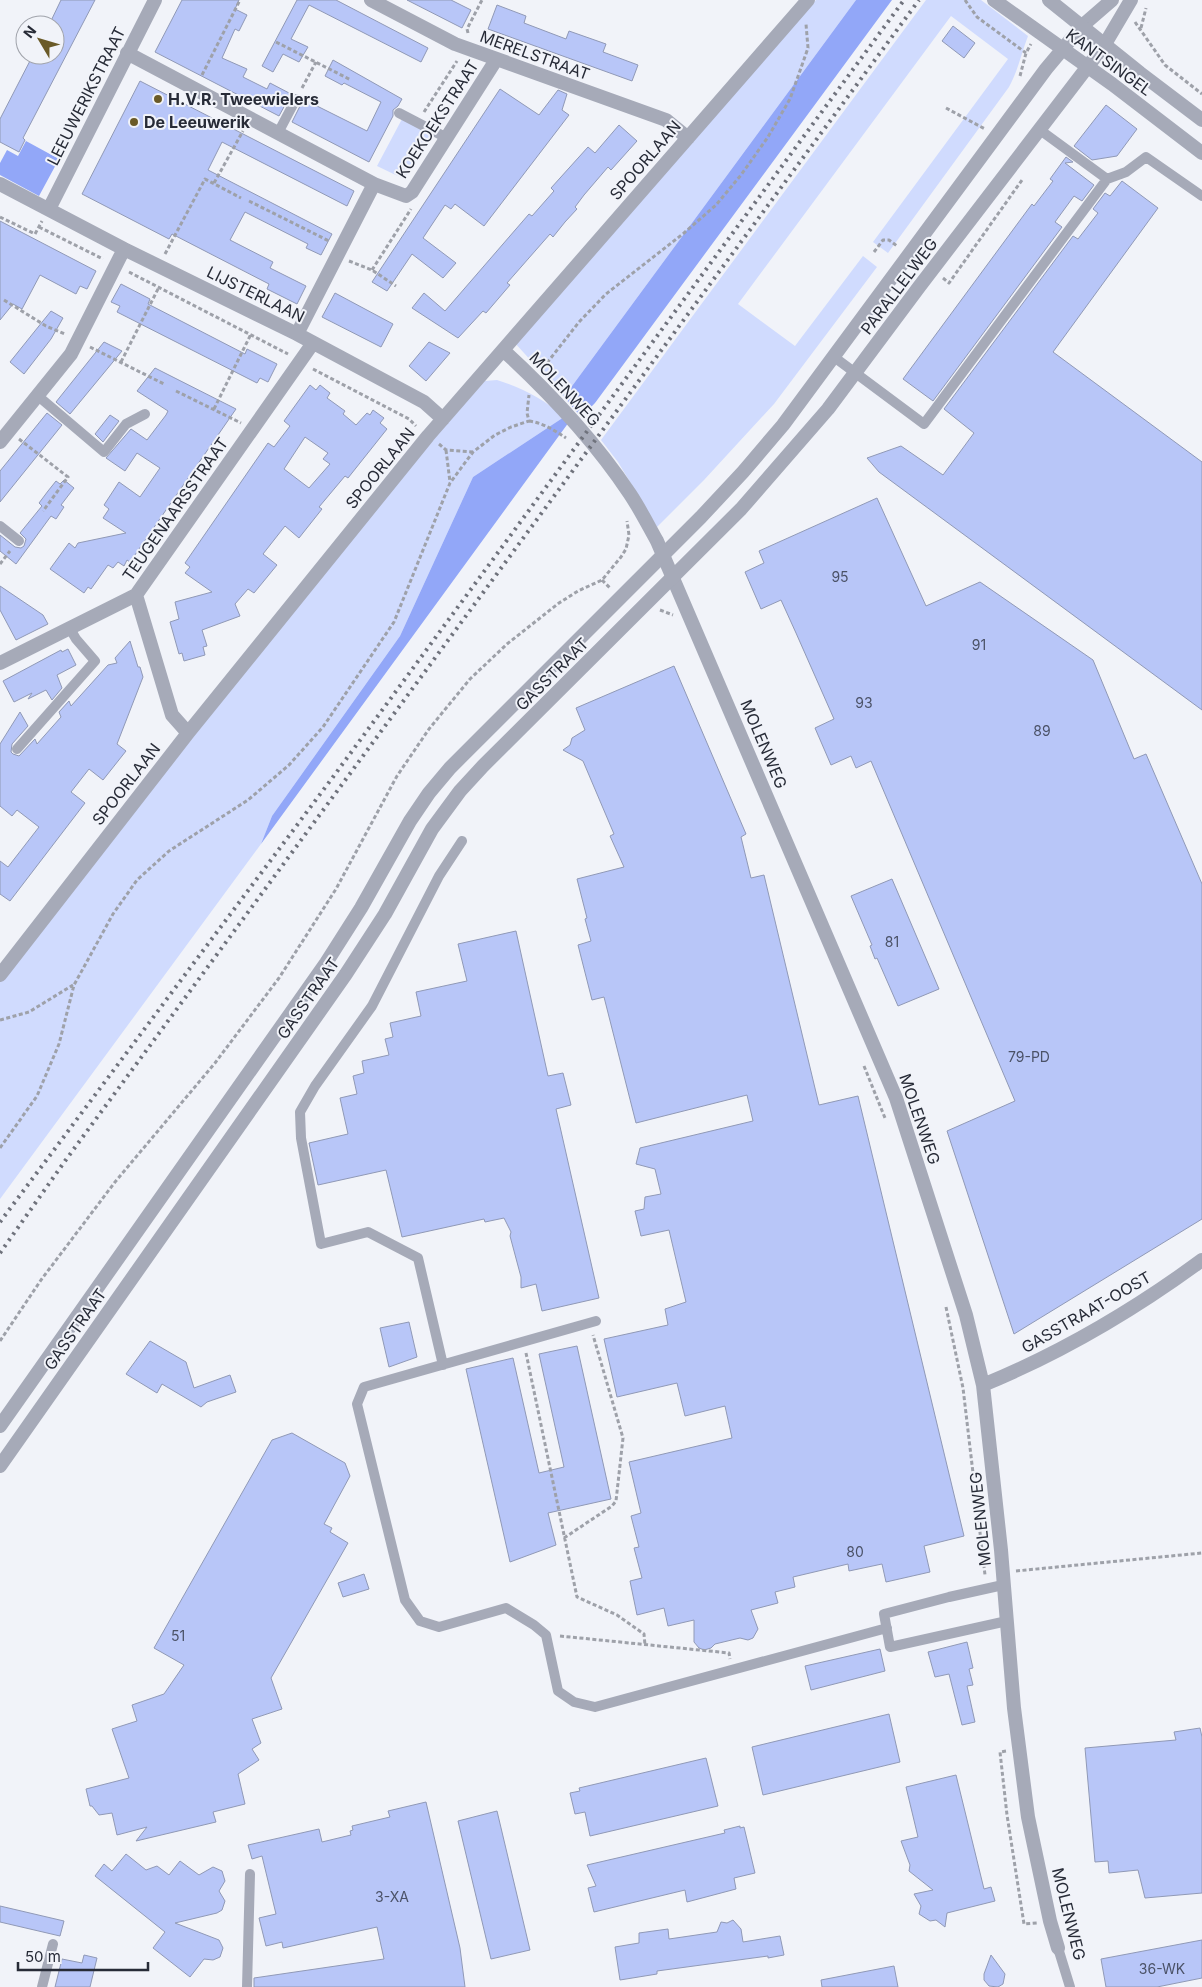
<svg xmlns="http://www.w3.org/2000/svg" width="1202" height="1987" viewBox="0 0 1202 1987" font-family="Inter,sans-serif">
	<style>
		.green { fill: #d0dbfe }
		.forest { fill: #92a7f8 }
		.building { fill: #b8c6f8; stroke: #9099b6; fill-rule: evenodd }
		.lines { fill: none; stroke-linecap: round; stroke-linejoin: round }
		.path { stroke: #9ea1a9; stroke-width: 3; stroke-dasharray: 4 2.5; stroke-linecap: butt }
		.service { stroke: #a6aab8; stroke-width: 10 }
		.minor { stroke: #a6aab8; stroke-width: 14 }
		.tertiary { stroke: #a6aab8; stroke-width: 14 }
		.rail { stroke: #6f727c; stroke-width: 4; stroke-dasharray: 2.5 5; stroke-linecap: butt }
		.poi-dot { fill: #6a5a28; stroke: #f1f3f9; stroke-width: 2 }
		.labels { text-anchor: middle; stroke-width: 4; stroke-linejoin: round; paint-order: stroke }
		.number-label { font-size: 14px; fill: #4b5267 }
		.street-label { font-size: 16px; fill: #272b37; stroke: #f1f3f9 }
		.poi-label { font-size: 16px; font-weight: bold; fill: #272b37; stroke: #f1f3f9; text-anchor: start }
	</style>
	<rect width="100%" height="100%" fill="#f1f3f9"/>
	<!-- green -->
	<path class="green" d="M816 0H856L564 397 514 342Z
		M926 0H981L1028 36C1021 54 1018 71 1009 87L888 253 873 242 1008 59 951 16 738 304 795 346 863 256 877 267 774 404 704 480 657 527 618 462 601 440Z
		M402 119 433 135 404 179 377 166Z
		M497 380C524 389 542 398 564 417L473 477 400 636 272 816 261 844 0 1199V977L382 494 485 381Z"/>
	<!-- forest -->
	<path class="forest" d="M856 0H892L595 403 581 417 564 397Z
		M26 141 59 159 39 196 0 175V163L7 150 18 156Z
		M564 417 569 422 261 844 272 816 400 636 473 477Z"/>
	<!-- building -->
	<path class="building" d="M61 0H95L23 138 25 140 19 152 0 142V119L33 55H55V25H49Z
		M182 0H239L235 9 247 15 239 31 235 29 222 58 247 69 243 77 267 89 270 83 291 94 279 116 155 52Z
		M297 0H336L428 48 421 62 309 5 291 39 308 47 299 62 283 54 273 72 262 66Z
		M407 0H451L471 10 462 28Z
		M497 5 526 16 524 23 566 39 569 31 606 44 603 52 638 65 632 81 488 29Z
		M953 26 975 43 964 58 942 41Z
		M333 60 402 99 398 106 393 110V116L369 162 292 122 303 100H305L367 131 381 102 344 83 342 85 325 76Z
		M140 81 354 191 347 206 222 142 208 170 332 234 321 255 306 248 308 244 245 212 230 240 273 262 270 268 306 286 297 304 267 289 269 284 172 234 169 239 82 194Z
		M500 89 539 115 558 90 567 94 562 110 569 115 484 226 455 204 451 209 445 205 423 238 456 263 443 278 412 254 387 291 372 282Z
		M1106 105 1137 129 1117 156 1092 160 1074 146Z
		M619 125 637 141 611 170 608 167 584 195 575 207 577 209 565 222 553 237 550 234 507 283 510 285 486 313 483 311 458 338 412 308 424 293 445 311 529 214 532 216 554 191 551 188 588 147 595 153Z
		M1066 157 1073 162 1065 163 1094 185 1082 201 1074 196 1055 222 1062 227 933 401 903 379 1032 204 1034 206 1053 181 1050 179Z
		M1122 181 1158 208 1053 352 1202 462V710L879 472 867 458 901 446 943 475 974 433 944 409 1073 236 1078 239 1098 213 1093 209 1105 193 1110 196Z
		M0 221 96 271 87 289 80 286 76 294 40 275 22 309 13 304 0 320Z
		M121 284 150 299 148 304 245 354 247 349 277 364 268 382 260 378 257 383 117 312 120 306 111 302Z
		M335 293 393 324 381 347 322 317Z
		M51 311 63 318 51 339 24 374 10 362Z
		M104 342 122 351 70 414 56 402Z
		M429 342 450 353 426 381 409 366Z
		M155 368 236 409 130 562 127 560 124 566 118 562 113 568 108 565 91 589 88 587 84 593 50 569 69 543 75 548 78 543 126 533 103 518 109 509 104 505 119 482 140 497 160 468 137 453 125 471 106 458 131 429 147 440 166 415 168 411 137 391Z
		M310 385 316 390 320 385 330 393 327 398 345 411 343 414 356 425 367 413 370 415 373 410 384 418 380 423 387 429 348 478 345 476 319 507 322 509 299 538 285 526 263 554 277 565 254 593 248 589 235 604 240 616 202 630 207 646 203 647 205 655 184 661 182 653 179 654 170 622 179 619 175 602 212 592 185 573 190 567 185 563 268 443 274 447 290 426 284 421ZM305 437 328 453 323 459 330 464 309 488 284 469Z
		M47 413 62 425 0 502V471Z
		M110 415 119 421 103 442 95 434Z
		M64 480 74 488 61 505 64 507 56 519 51 516 16 564 0 551V535L15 547 21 548 24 546 26 539 20 533 42 506 39 503 48 491 56 481 60 484Z
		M877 498 926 606 980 582 1093 660 1134 759 1146 754 1202 884V1219L1014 1334 947 1131 1015 1101 871 761 856 768 851 756 831 765 815 728 834 719 796 633 781 600 761 609 745 572 764 563 759 551Z
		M0 586 43 615 48 624 16 640 0 610Z
		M130 641 138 667H140L143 677 117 744 126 751 103 780 89 769 71 792 85 803 10 901 0 894V861L8 867 39 827 17 810 12 816 0 806V744L20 712 28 726 12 744 11 752 13 754 19 756 35 739 37 744 61 717 59 712 69 701 71 706 108 665 117 663 115 658Z
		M68 649 76 665 57 675 62 688 52 700 46 690 28 699 32 693 14 702 3 681 61 650 62 652Z
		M674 666 746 834 741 837 751 878 764 875 819 1105 858 1096 964 1536 924 1546 930 1572 886 1582 882 1564 849 1571 848 1564 793 1577 795 1587 775 1592 778 1603 751 1610 758 1629 753 1638 748 1640 740 1638 715 1644 711 1648 704 1650 699 1648 694 1642V1620L668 1626 664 1608 637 1615 630 1581 642 1578 634 1548 639 1547 631 1516 641 1513 629 1462 732 1438 725 1406 685 1416 677 1383 617 1397 604 1339 668 1325 665 1309 686 1302 669 1230 641 1236 635 1211 644 1209 645 1197 661 1194 655 1169 636 1164 640 1148 753 1121 747 1095 636 1123 604 997 592 1000 578 945 591 941 585 919 587 918 577 879 624 867 610 836 614 834 583 761 563 750 570 745 572 738 585 730 576 708Z
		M892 879 939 989 898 1006 877 958 875 959 870 946 872 945 851 896Z
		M516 931 548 1076 563 1073 571 1105 556 1109 599 1298 542 1311 536 1284 521 1288V1277L510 1236 511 1232 504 1218 485 1222 484 1219 402 1237 386 1170 318 1185 309 1143 348 1134 340 1098 357 1094 353 1076 364 1073 362 1061 389 1055 385 1039 393 1037 390 1023 421 1016 416 992 467 981 458 944Z
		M409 1322 417 1357 389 1367 380 1328Z
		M150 1341 186 1362 194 1388 230 1375 236 1392 207 1402 201 1407 162 1384 157 1393 126 1374Z
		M577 1346 611 1499 548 1513 556 1545 510 1562 466 1369 513 1358 539 1473 564 1467 539 1354Z
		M292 1433 345 1463 350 1476 324 1524 332 1528 330 1532 348 1543 271 1678 282 1709 252 1719 261 1743 252 1749 259 1760 238 1774 245 1804 213 1812 216 1822 136 1841 147 1827 117 1835 112 1813 99 1815 92 1806H90L86 1789 129 1778 112 1729 137 1721 132 1705 164 1694 184 1665 154 1648 272 1440Z
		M364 1574 369 1589 343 1597 338 1583Z
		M967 1642 973 1668 969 1669 973 1685 967 1686 975 1722 962 1725 949 1674 935 1677 928 1652Z
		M880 1649 885 1671 811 1690 805 1666Z
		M889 1714 900 1762 763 1795 752 1747Z
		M1200 1728 1202 1737V1893L1145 1898 1138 1870 1109 1873 1108 1861 1095 1862 1085 1748 1176 1740 1174 1732Z
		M706 1758 718 1806 590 1836 585 1812 575 1814 570 1793 580 1791 579 1788Z
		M956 1775 984 1889 991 1887 995 1901 947 1913 945 1927 936 1920 930 1921 919 1914 921 1906 914 1894 933 1890 909 1871 910 1865 901 1841 918 1837 906 1787Z
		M426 1802 460 1948 465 1987H254V1978L384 1959 377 1927 283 1948 282 1942 266 1946 259 1918 276 1914 262 1856 252 1859 248 1845 319 1829 322 1842 351 1835 350 1831 353 1830 352 1826 390 1817 388 1811Z
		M497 1811 530 1950 491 1959 458 1821Z
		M740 1826V1828L744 1827 755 1873 734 1878 736 1889 687 1902 685 1890 594 1912 588 1888 596 1886 587 1865 725 1833 724 1830Z
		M126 1854 146 1870 157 1866 169 1875 180 1861 199 1875 213 1867 222 1871 225 1881 219 1891 225 1901 222 1910 217 1913 175 1923 219 1940 223 1948 220 1957 213 1960 204 1959 190 1977 153 1948 165 1932 95 1876 104 1864 112 1871Z
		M0 1906 64 1921 60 1936 0 1922Z
		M733 1920 741 1929 743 1942 780 1936 784 1955 768 1958V1956L657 1971V1974L620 1980 615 1947 639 1943V1933L668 1929 669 1939 717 1932 721 1922 727 1923Z
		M1202 1940V1978L1157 1987H1106L1101 1959Z
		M84 1955 97 1958 90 1987H55L62 1959 82 1963Z
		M991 1955 1005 1974 1003 1984 998 1987 989 1986 984 1980V1974Z
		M894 1966 898 1987H822L821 1980Z"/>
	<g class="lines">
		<!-- path -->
		<path class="path" d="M965 0 977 17 1026 53
			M1135 22 1165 65 1202 94
			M1141 28 1146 8
			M468 33 467 29 482 0
			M276 42 351 80
			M202 75 240 0
			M1020 76 1026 53 1031 44
			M302 88 316 62
			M946 108 985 129
			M424 112 457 61
			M214 183 243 131
			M249 201 329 241
			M0 217 35 234 42 221
			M39 227 103 259
			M874 252 883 240H889L897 246
			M165 254 205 179 241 198
			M349 261 372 270 396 286
			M372 270 411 209
			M129 272 288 354
			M943 278 949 283 1022 180
			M4 300 46 326 65 334
			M90 347 164 384
			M121 362 159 287
			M543 368 579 322 606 294 684 233 716 205 741 175 768 137 790 99 808 48 806 24
			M313 369 409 419 416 426
			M176 391 241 423
			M214 409 251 334
			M529 421C543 423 554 430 566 438
			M19 439 68 477 43 511
			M439 444 446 450 473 452
			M446 450 450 482
			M0 564 10 551
			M602 580 610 588
			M660 610 673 615
			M0 1020 29 1012 73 985
			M864 1066 885 1118
			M0 1148 37 1096 59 1044 74 985 113 914 137 880 169 851 248 800 289 765 323 727 394 622 450 483 473 452 495 435 511 427 529 421 527 413 529 395
			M946 1307 963 1388 985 1575
			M0 1341 41 1280 115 1182 215 1063 279 978 336 889 397 776 429 729 470 679 507 644 559 603 578 591 602 580 621 557 626 549 629 535 627 521
			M526 1353 577 1597 617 1615 644 1634 645 1645
			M564 1538 612 1506 616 1501 623 1438 593 1335
			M1016 1571 1202 1553
			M560 1636 729 1653 730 1659
			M1006 1751 1000 1752 1007 1815 1024 1924 1037 1923"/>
		<!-- service -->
		<path class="service" d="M399 113 447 138
			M1040 130 1107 179 1126 172 1146 157 1202 196
			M278 133 296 99
			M834 357 924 424 1107 179
			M38 396 104 452 126 424 145 414
			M0 526 19 541
			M17 749 95 661 76 639 69 627
			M596 1321 364 1387 357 1404 405 1600 420 1621 439 1627 506 1608 534 1625 546 1635 558 1691 574 1702 595 1707 887 1628
			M443 1365 418 1258 368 1232 321 1244 301 1138 300 1112 315 1086 372 1006 439 876 462 841
			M1003 1585 949 1597 884 1614 890 1647 1007 1621
			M1058 1948 1070 1987
			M42 1987 53 1944
			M247 1987 250 1874"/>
		<!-- minor -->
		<path class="minor" d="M371 0 455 44 666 120 688 138
			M1082 26 1112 0
			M1105 44 1131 0
			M127 53 374 184
			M0 184 124 249 297 334 424 402 443 419
			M49 209 155 0
			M297 334 374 184 406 196 412 192 496 60
			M503 350C550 393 594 440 630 494 640 509 648 525 657 541L896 1098 966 1315 983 1385 1001 1550 1014 1708 1028 1817 1050 1921 1058 1948
			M0 442 71 354 124 249
			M136 595 172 715 188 733
			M0 663 136 595 313 343
			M0 975 188 733 428 436 808 0
			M983 1385C1061 1353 1134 1310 1202 1260"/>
		<!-- tertiary -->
		<path class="tertiary" d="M994 0 1112 84 1202 153
			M1049 0 1140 73 1202 120
			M0 1426 326 963 361 908 410 821 429 793 450 768 701 517 743 472 783 425 1046 69 1082 26
			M0 1466 346 974 385 914 432 829 460 791 483 766 741 509 828 409 919 287 1105 44"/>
		<!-- rail -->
		<path class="rail" d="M0 1222 333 777 904 0
			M0 1253 65 1161 919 0"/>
	</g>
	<!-- markers -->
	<g class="poi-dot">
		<circle cx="158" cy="99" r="5"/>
		<circle cx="134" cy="122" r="5"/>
	</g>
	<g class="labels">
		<!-- number labels -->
		<g class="number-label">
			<text x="840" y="582">95</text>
			<text x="979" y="650">91</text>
			<text x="864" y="708">93</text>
			<text x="1042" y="736">89</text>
			<text x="892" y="947">81</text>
			<text x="1029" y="1062">79-PD</text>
			<text x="855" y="1557">80</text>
			<text x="178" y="1641">51</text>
			<text x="392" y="1902">3-XA</text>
			<text x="1162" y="1974">36-WK</text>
		</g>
		<!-- street labels -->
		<g class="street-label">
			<text transform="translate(535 55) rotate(20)" y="6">MERELSTRAAT</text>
			<text transform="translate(1109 62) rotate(36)" y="6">KANTSINGEL</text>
			<text transform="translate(86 96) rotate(-63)" y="6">LEEUWERIKSTRAAT</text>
			<text transform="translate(437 119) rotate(-57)" y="6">KOEKOEKSTRAAT</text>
			<text transform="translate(645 160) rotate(-49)" y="6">SPOORLAAN</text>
			<text transform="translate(899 286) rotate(-53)" y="6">PARALLELWEG</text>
			<text transform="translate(256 294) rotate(26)" y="6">LIJSTERLAAN</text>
			<text transform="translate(565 389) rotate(47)" y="6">MOLENWEG</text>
			<text transform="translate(380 468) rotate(-51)" y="6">SPOORLAAN</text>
			<text transform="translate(175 509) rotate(-55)" y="6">TEUGENAARSSTRAAT</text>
			<text transform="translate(552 674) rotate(-45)" y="6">GASSTRAAT</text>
			<text transform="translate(764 744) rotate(67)" y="6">MOLENWEG</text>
			<text transform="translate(126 784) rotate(-52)" y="6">SPOORLAAN</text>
			<text transform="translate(308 998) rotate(-55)" y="6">GASSTRAAT</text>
			<text transform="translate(920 1119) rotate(71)" y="6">MOLENWEG</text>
			<text transform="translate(1086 1312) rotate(-30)" y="6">GASSTRAAT-OOST</text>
			<text transform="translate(75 1329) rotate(-55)" y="6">GASSTRAAT</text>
			<text transform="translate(980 1519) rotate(-96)" y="6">MOLENWEG</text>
			<text transform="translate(1069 1914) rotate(76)" y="6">MOLENWEG</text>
		</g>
		<!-- poi labels -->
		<g class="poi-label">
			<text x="168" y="105">H.V.R. Tweewielers</text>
			<text x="144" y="128">De Leeuwerik</text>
		</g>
	</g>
	<!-- north arrow -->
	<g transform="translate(40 40) rotate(308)"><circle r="24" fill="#f1f3f9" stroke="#a0a3ab"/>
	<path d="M0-4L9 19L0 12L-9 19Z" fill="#6a5a28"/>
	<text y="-8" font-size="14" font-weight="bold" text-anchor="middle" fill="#272b37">N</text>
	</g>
	<!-- scale -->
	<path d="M18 1962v8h130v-8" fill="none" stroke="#272b37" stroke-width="2.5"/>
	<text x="25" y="1962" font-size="15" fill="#272b37" stroke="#f1f3f9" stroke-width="4" paint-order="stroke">50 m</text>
</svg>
